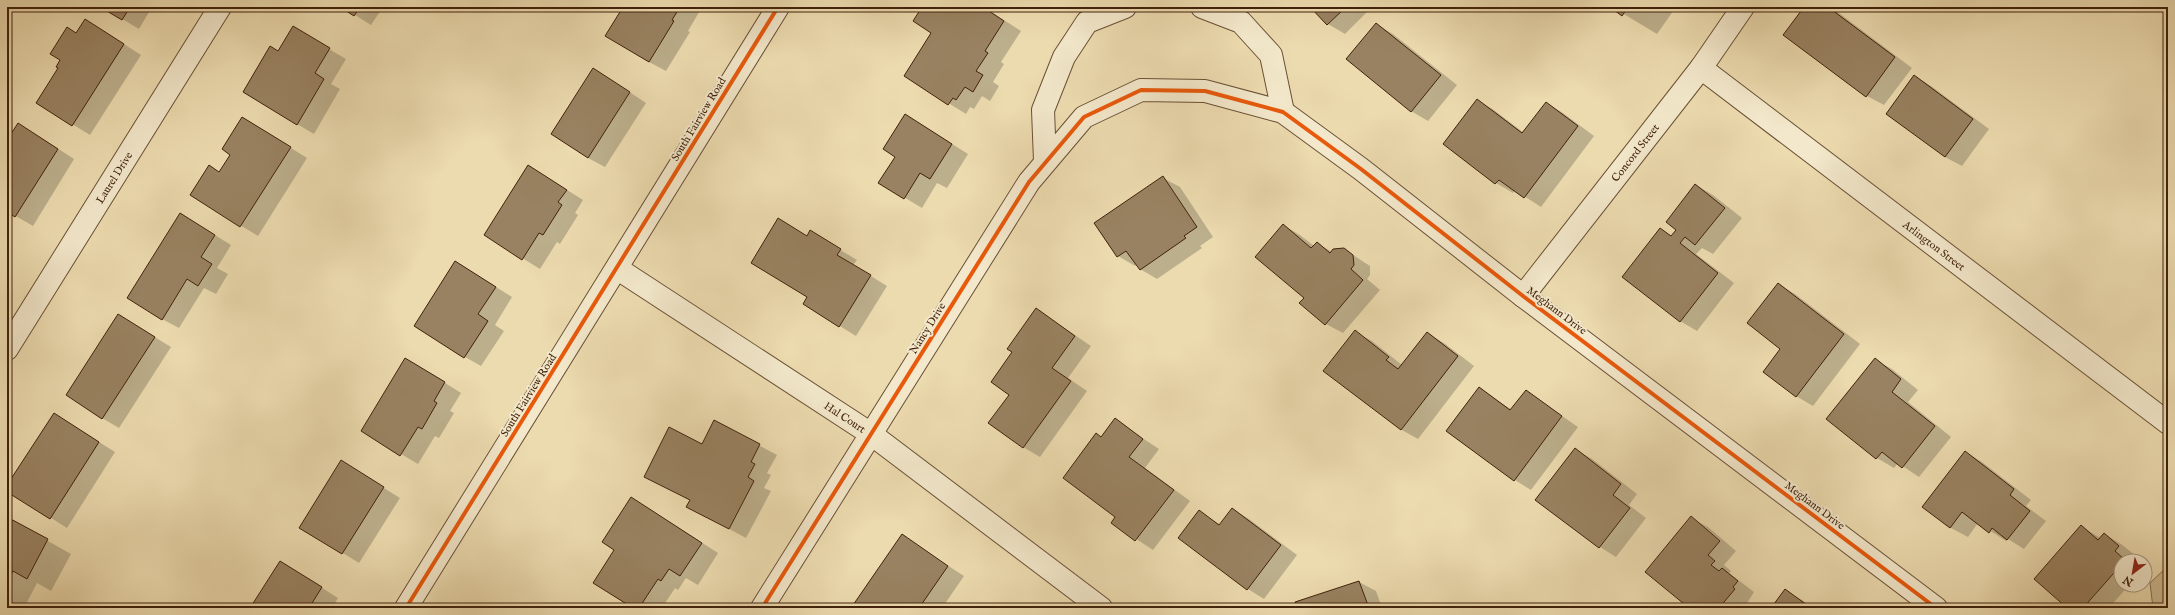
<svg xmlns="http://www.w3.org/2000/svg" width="2175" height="615" viewBox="0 0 2175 615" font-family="'IM FELL English',serif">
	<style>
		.green { fill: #cfbc93; stroke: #886f50 }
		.shadow { fill: #0003 }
		.building { fill: #998261; stroke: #40220c }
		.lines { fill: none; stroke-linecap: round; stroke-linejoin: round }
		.minor-casing { stroke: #6b5035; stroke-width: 24 }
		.minor { stroke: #f3e8cb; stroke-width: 22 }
		.cycleway-casing { stroke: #f3e8cb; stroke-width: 6 }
		.cycleway { stroke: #e8590c; stroke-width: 4 }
		.labels { text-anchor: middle; stroke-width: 4; stroke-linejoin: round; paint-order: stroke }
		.street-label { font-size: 11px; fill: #40220c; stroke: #f3e8cb }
	</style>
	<rect width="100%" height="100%" fill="#ecdbaf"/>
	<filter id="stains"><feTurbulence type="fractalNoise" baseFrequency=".005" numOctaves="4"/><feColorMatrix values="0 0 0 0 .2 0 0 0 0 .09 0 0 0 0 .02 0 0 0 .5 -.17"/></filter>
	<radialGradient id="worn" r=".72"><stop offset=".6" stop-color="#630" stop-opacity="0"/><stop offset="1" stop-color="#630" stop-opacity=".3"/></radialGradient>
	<!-- green -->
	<path class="green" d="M2168 566V608H2153L2150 583Z"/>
	<!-- shadow -->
	<path class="shadow" d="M102 7H152L139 29Z
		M154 7H162L160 10Z
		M342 7H383L371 25Z
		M625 7H702L688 31 690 32 666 71 649 62Z
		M923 7H936L946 13 950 7H983L1021 31 1001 62 1004 64 993 82 999 86 990 101 982 96 974 109 970 107 966 114 905 76 932 32Z
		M1312 7H1372L1345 34 1328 24Z
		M1612 7H1676L1657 34Z
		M1805 7H1831L1912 68 1884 105 1867 96Z
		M1376 24 1393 34 1457 85 1428 121 1411 111Z
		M293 28 346 59 331 84 340 89 314 134 297 124 278 53Z
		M102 30 141 55 90 135 38 103 60 68 61 60 77 34Z
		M1915 76 1931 86 1989 129 1962 166 1945 157 1887 114Z
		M610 79 646 103 605 167 588 158Z
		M1477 100 1494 110 1524 133 1546 103 1563 113 1594 136 1541 207 1515 190 1513 193 1496 183 1444 144Z
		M922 125 968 154 947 188 937 183 922 208 880 183Z
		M259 128 307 158 258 236 191 195 220 173Z
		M35 134 74 159 33 226 7 211V142Z
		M545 176 583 200 575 213 578 215 560 244 557 242 540 269 485 235Z
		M1163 178 1180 187 1213 237 1200 246 1202 248 1157 279 1140 269 1137 264 1135 266 1118 256Z
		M1696 185 1713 195 1742 218 1713 254 1702 248 1696 254 1734 283 1697 331 1680 321 1660 229 1672 236 1677 230Z
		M197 224 231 245 217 268 228 274 216 294 204 288 179 328 162 319Z
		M1283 225 1300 235 1314 246 1317 243 1332 252 1344 249 1370 266V275L1367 279 1380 290 1343 333 1326 324 1305 297Z
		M808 237 827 242 857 260 853 265 887 286 856 336 804 304 808 297Z
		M7 253 10 255 7 261Z
		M456 262 512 297 495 325 504 331 481 366 465 357Z
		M1778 284 1795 294 1860 344 1813 406 1796 396 1782 349Z
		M1036 309 1091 346 1068 378 1087 391 1040 457 1023 447 1010 394 1014 352Z
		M135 325 171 347 119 428 102 418Z
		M1355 332 1372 341 1402 365 1427 333 1444 343 1474 366 1418 439 1402 430 1325 371Z
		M1875 360 1892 369 1918 390 1908 402 1951 437 1919 477 1898 463 1894 468 1877 458 1827 419Z
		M423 369 461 393 450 411 454 413 439 438 435 436 418 464 362 431Z
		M1479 388 1512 410 1526 391 1578 427 1531 490 1515 480 1448 430Z
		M54 414 115 452 67 528 7 490V487Z
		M1115 420 1159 449 1145 468 1190 501 1153 550 1112 523 1117 517Z
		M715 422 777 455 767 473 771 475 764 488 771 491 746 538 688 507 691 501 645 476 703 445Z
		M1575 449 1592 459 1637 494 1629 505 1646 518 1616 557 1600 547 1537 499Z
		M1965 452 1982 462 2031 500 2026 506 2046 521 2024 549 2008 539 2006 541 1978 523 1968 537 1951 528 1923 506Z
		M358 472 400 498 359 563 301 527Z
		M648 508 718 553 698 585 686 578 678 590 675 588 662 608H635Z
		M1233 509 1249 519 1297 555 1264 599 1248 589 1199 512 1221 525Z
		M7 518 71 554 51 591 37 583 24 608H7Z
		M1691 518 1708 527 1736 551 1724 565 1731 571 1729 573 1754 592 1744 608H1690Z
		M2081 526 2100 538 2104 534 2121 544 2136 556 2131 561H2121V585H2129L2109 608H2069Z
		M902 536 964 576 942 608H852Z
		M297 572 338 598 332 608H251Z
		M1359 582 1376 591 1382 608H1298Z
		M1785 590 1802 600 1813 608H1772Z"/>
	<!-- building -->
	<path class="building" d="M100 7H130L122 20Z
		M340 7H360L354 16Z
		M623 7H680L672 20 674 21 649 62 605 36Z
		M922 7H937L945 12 949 7H983L1004 21 985 51 988 53 976 71 983 75 973 92 965 87 956 100 953 98 948 105 904 76 931 33 913 21Z
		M1310 7H1346L1327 25Z
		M1610 7H1628L1622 16Z
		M1804 7H1828L1895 57 1866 97 1783 35Z
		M85 19 124 44 72 126 36 103 58 68 56 67 60 60 50 54 67 27 76 33Z
		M1376 23 1441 75 1411 112 1346 59Z
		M293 26 330 48 315 73 324 79 297 125 243 92 270 46 278 51Z
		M593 68 630 92 588 158 551 134Z
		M1914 75 1973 119 1945 157 1886 114Z
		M1477 99 1522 133 1546 102 1578 126 1524 198 1499 180 1495 184 1443 144Z
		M905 114 952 144 930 179 920 173 904 199 878 183 895 157 883 149Z
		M242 117 291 147 240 227 190 195 209 165 219 172 230 155 222 149Z
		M18 123 58 149 15 217 7 212V140Z
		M528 165 567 190 558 202 562 205 543 235 539 233 522 260 484 235Z
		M1163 176 1197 227 1184 236 1186 238 1140 270 1126 251 1117 257 1094 223Z
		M1695 184 1725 208 1695 245 1685 237 1680 243 1718 273 1680 322 1622 277 1660 228 1671 236 1676 230 1666 222Z
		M180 213 215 235 201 257 212 264 198 286 187 279 162 320 127 298Z
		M778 218 807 236 810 230 841 249 837 255 871 275 839 327 803 304 807 297 751 263Z
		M1283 224 1311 248 1317 242 1330 253 1333 249 1344 248 1353 255 1354 265 1351 269 1363 280 1325 325 1299 303 1304 298 1255 257Z
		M455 261 496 287 478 314 488 321 464 358 414 326Z
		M1778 283 1844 334 1796 397 1763 372 1780 349 1747 323Z
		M1036 308 1075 336 1052 368 1071 381 1023 448 988 423 1009 395 991 382 1012 352 1007 349Z
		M118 314 155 337 102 419 66 395Z
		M1355 330 1389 357 1386 360 1398 369 1427 332 1458 356 1401 430 1323 371Z
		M405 358 445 382 434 401 437 403 422 429 418 427 400 456 361 431Z
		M1875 358 1901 379 1892 392 1935 426 1902 468 1882 452 1876 459 1826 419Z
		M1479 387 1510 410 1526 390 1562 416 1514 481 1446 431Z
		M54 413 99 442 50 519 7 492V485Z
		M1115 418 1143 439 1129 457 1174 490 1135 541 1111 523 1115 517 1063 478 1096 433 1101 437Z
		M714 420 760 444 751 462 755 464 748 477 754 481 729 529 686 507 690 500 644 477 669 427 702 444Z
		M1575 448 1621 484 1613 495 1630 508 1599 548 1535 500Z
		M1965 451 2014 489 2010 495 2030 511 2007 540 1992 528 1989 533 1962 512 1950 528 1922 507Z
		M341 460 384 487 342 554 299 528Z
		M631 497 702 543 680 576 669 569 661 581 658 579 639 608H633L593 583 614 550 602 542Z
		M1232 508 1281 545 1247 590 1178 538 1199 510 1219 525Z
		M1691 516 1720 541 1708 555 1715 561 1711 565 1719 571 1722 568 1738 581 1733 587 1735 589 1719 608H1689L1645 572Z
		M7 517 48 539 27 579 13 571 7 582Z
		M2081 525 2098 540 2104 533 2119 546 2115 551 2125 560 2121 561V565L2083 608H2067L2034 579Z
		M902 534 948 566 919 608H851Z
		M280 561 322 587 309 608H250Z
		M1359 581 1369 608H1297L1295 602Z
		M1785 589 1811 608H1771Z"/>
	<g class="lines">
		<defs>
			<g id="minor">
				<path d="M1202 7 1241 22 1271 55 1283 112"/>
				<path id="s1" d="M1701 68 2168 423"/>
				<path d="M1045 161 1043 110 1064 57 1087 22 1125 7"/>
				<path id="s2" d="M618 269 871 434 1101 608"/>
				<path id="s3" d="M1523 296 1701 68 1743 7"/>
				<path id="s4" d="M7 349 220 7"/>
				<path d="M406 608 778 7"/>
				<path d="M762 608 1029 182 1084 117 1141 90 1205 91 1283 112 1361 169 1523 296 1936 608"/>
			</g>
		</defs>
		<!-- minor casing -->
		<use href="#minor" class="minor-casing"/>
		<!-- minor -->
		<use href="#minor" class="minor"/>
		<defs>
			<path id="cycleway" d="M406 608 778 7
				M762 608 1029 182 1084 117 1141 90 1205 91 1283 112 1361 169 1523 296 1936 608"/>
		</defs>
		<!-- cycleway casing -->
		<use href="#cycleway" class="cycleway-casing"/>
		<!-- cycleway -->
		<use href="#cycleway" class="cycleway"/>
	</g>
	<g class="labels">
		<!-- street labels -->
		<g class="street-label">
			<text transform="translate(698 119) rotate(-59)" y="4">South Fairview Road</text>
			<text dy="4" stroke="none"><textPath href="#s3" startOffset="182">Concord Street</textPath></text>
			<text dy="4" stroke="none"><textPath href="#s4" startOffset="202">Laurel Drive</textPath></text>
			<text dy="4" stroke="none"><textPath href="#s1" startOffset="293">Arlington Street</textPath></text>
			<text transform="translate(1557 310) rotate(37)" y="4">Meghann Drive</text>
			<text transform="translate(927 328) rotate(-58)" y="4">Nancy Drive</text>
			<text transform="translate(528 395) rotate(-58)" y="4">South Fairview Road</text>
			<text dy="4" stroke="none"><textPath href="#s2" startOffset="271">Hal Court</textPath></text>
			<text transform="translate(1815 505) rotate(37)" y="4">Meghann Drive</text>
		</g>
	</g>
	<!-- margin -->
	<rect width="2175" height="615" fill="none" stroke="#ecdbaf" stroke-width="24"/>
	<rect x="8" y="8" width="2159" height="599" fill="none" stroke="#40220c" stroke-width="2"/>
	<rect x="12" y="12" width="2151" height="591" fill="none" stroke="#40220c"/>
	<!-- north arrow -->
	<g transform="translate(2133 573) rotate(211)"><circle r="19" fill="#f3e8cb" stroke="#ab997f"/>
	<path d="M0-3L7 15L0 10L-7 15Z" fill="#8f2418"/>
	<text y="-6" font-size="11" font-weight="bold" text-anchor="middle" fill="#40220c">N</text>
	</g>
	<rect width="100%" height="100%" filter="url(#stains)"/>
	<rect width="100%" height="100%" fill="url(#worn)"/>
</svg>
